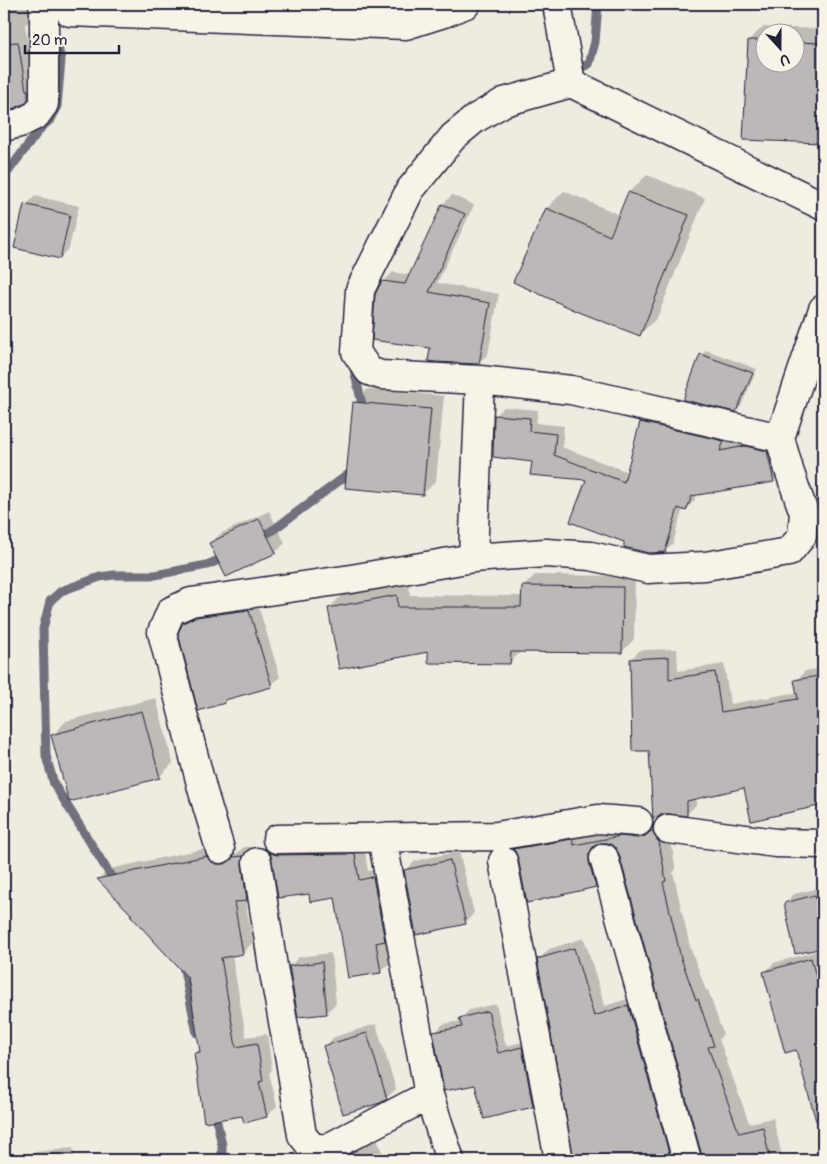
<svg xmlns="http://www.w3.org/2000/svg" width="827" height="1164" viewBox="0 0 827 1164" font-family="Pangolin,sans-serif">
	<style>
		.shadow { fill: #0003; fill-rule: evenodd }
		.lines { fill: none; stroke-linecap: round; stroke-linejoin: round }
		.stream { stroke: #716f7b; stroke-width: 9 }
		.building { fill: #bbb8b7; stroke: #22223b }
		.street-casing { stroke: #22223b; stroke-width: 31 }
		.street { stroke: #f7f3e8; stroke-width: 28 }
	</style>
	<rect width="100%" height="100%" fill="#eeebe1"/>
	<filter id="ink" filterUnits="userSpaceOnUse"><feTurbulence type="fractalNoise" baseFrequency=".02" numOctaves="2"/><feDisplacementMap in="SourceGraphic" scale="10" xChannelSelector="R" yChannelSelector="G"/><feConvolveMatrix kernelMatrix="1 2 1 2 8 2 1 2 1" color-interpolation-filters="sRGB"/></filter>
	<g filter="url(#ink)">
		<!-- shadow -->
		<path class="shadow" d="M4 4H28L31 19 25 25 34 81 35 92 25 102 14 107 4 110Z
			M323 4H339L338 5Z
			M763 27 823 29V83H783L823 96V145H819V141L749 40ZM764 32H794V62H764Z
			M647 175 705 198 657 318 639 335 547 208 564 191 620 215 629 192Z
			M452 195 474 205 437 283 499 294 488 354 478 363 432 347 383 282 393 272 411 275 443 204Z
			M35 196 79 206 69 248 59 258 26 205Z
			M706 350 757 369 741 406 736 411 701 355Z
			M368 389 444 396 436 481 423 494 354 403Z
			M504 407 538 410 536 423 564 426 562 447 628 472 641 423 650 414 731 433 727 443 755 438 776 443 782 473 773 481 697 494 694 501 686 509 683 508 673 543 664 551 625 541 588 479 533 460 496 415Z
			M269 511 285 543 276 552 226 576 211 543 220 534Z
			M535 575 635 576 634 639 622 652 521 651 510 663 429 651 329 608 341 596 409 583 410 595 523 596V587Z
			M257 602 280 677 271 685 229 698 225 702 184 623 193 615Z
			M677 649 678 671 724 664 730 704 798 692 796 681 805 671 823 668V806H820L819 804 745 786 696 798V805L687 814 650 750 631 659 640 650Z
			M156 698 173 763 159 777 53 735 66 721Z
			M656 826 669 831 676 870 673 872 690 947 706 990H708L723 1034 719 1039 749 1123 773 1118 783 1160H703V1156L620 853 616 846 609 842H599V851L605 875 595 886 520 858 514 849 524 839 632 827 648 828Z
			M280 845H364L368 871 382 868 394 931 386 939 390 963 380 972 336 897 310 893 271 854Z
			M217 846 228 854H236L244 847H252L251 853 257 890 245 900 253 942 243 953 232 955 246 1037 267 1034 272 1070 269 1073 277 1106 267 1116 243 1114 195 1054 200 1049 189 978 131 915 133 914 99 879 109 869Z
			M459 851 474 913 465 923 405 871 415 861Z
			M823 887V947L796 953 785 903 794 894Z
			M584 938 605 1006 639 995 686 1160H575L539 959 549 949Z
			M820 950 823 962V1102L812 1104 796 1048 765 972 774 963Z
			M331 953 336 1003 327 1012 290 966 299 957Z
			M496 1004 506 1046 530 1040 541 1097 532 1105 476 1084 435 1033 443 1024 461 1021V1019L469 1010Z
			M376 1024 396 1089 386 1098 325 1047 334 1037Z
			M376 1136 385 1160H338L346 1152Z
			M73 1148 75 1160H27L36 1152Z"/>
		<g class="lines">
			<!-- stream -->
			<path class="stream" d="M572 71 589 64 595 42 598 4
				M4 177 40 129 51 119 57 106 61 60 55 34
				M353 365 364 413
				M257 539 273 530 350 473 352 469
				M117 886 54 784 46 756 43 629 50 601 61 591 100 577 114 575H155L207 565 228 556
				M183 965 197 1033
				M214 1109 222 1145V1160"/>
		</g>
		<!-- building -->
		<path class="building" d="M748 40H764V62H794V42L823 43V143L743 140Z
			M18 42 26 90H28V99L26 103 15 108 4 111V43Z
			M628 192 689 215 640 336 579 312 513 282 546 208 610 236Z
			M24 204 70 215 60 259 14 248Z
			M442 204 465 214 429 292 490 303 479 364 436 362 428 361 430 348 372 340 375 294 382 281 405 284Z
			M700 354 753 373 736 412 683 400Z
			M353 402 431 409 423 495 345 488Z
			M494 415 530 418 529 431 556 434 554 455 624 482 640 422 724 441 720 451 745 446 767 451 774 482 692 496 686 511 678 508 665 552 649 553 624 547V542L570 522 586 480 530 475 532 462 493 457Z
			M259 519 276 553 226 577 209 543Z
			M522 586 623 587 622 653 511 652 510 664 428 663V652L339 669 328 608 397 595 398 607H521Z
			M249 610 272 687 225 700V703L198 711 178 633 183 623 195 617Z
			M669 657V679L715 672 721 712 798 699 794 680 819 676 823 695V805L751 821 744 788 687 801V816L670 814H662L658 817 653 818 649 751H632L630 659Z
			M142 711 160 778 69 802 51 735Z
			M651 831H653L654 835 659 842 666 881 663 882 681 958 696 1000 698 999 714 1046 708 1047 739 1133 763 1127 770 1160H702V1156L619 854 615 847 608 843H600L593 847 589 854V862L596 887 527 903 518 858 515 851 513 849 572 839 574 845 621 836 637 838 645 836Z
			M270 853 277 855 355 854 359 880 373 877 385 941 376 943 381 973 348 978 335 898 310 902 309 894 278 898 272 860Z
			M207 856 210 861 217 864H225L231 860 233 857 243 856 242 864 247 901 234 902 243 954 221 958 236 1047 257 1043 263 1081 259 1082 267 1117 244 1123 242 1116 204 1122 194 1053 200 1052 188 978 130 915H132L97 879Z
			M450 860 466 924 416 935 404 870Z
			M815 895 823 932V948L795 954 784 903Z
			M574 948 594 1016 628 1005 671 1160H574L537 959Z
			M811 958 823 1004V1120L816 1121 796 1050 785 1053 763 972Z
			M322 962 327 1014 298 1017 289 966Z
			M488 1011 498 1053 522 1047 533 1107 484 1119 475 1085 444 1091 433 1032 462 1027 459 1018Z
			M367 1033 387 1099 380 1103 343 1114 323 1046Z"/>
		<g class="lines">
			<defs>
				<path id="street" d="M557 4 571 83
					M70 12 406 25 444 13 466 4
					M4 127 20 123 36 115 44 104V10L43 4
					M780 438 571 390 480 380 381 375 369 371 356 352 360 290 410 190 453 137 476 118 504 102 571 83 823 206
					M473 558 480 380
					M668 829 776 843 823 844
					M382 837 429 1095 450 1160
					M277 839 497 836 598 819 638 822
					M220 849 203 792 162 632 171 611 191 602 351 579 473 558 546 553 591 556 648 569 705 566 789 552 802 536 804 513 789 470 780 438 823 309
					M604 858 687 1160
					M503 861 559 1160
					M257 862 273 967 290 1060 302 1135 310 1145 324 1150 429 1095"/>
			</defs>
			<!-- street casing -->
			<use href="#street" class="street-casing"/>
			<!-- street -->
			<use href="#street" class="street"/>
		</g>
	</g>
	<!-- margin -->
	<rect width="827" height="1164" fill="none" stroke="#f7f3e8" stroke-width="20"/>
	<rect x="10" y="10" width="807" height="1144" fill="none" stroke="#22223b" stroke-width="2" filter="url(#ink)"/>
	<!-- north arrow -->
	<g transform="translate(780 48) rotate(159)"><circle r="24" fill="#f7f3e8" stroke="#a29fa3"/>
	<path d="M0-4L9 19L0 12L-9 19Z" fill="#22223b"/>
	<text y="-8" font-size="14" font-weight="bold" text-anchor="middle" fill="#22223b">U</text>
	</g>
	<!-- scale -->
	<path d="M25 45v8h94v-8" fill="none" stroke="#22223b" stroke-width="2.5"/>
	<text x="32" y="45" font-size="15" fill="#22223b" stroke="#f7f3e8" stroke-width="4" paint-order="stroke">20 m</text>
</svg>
